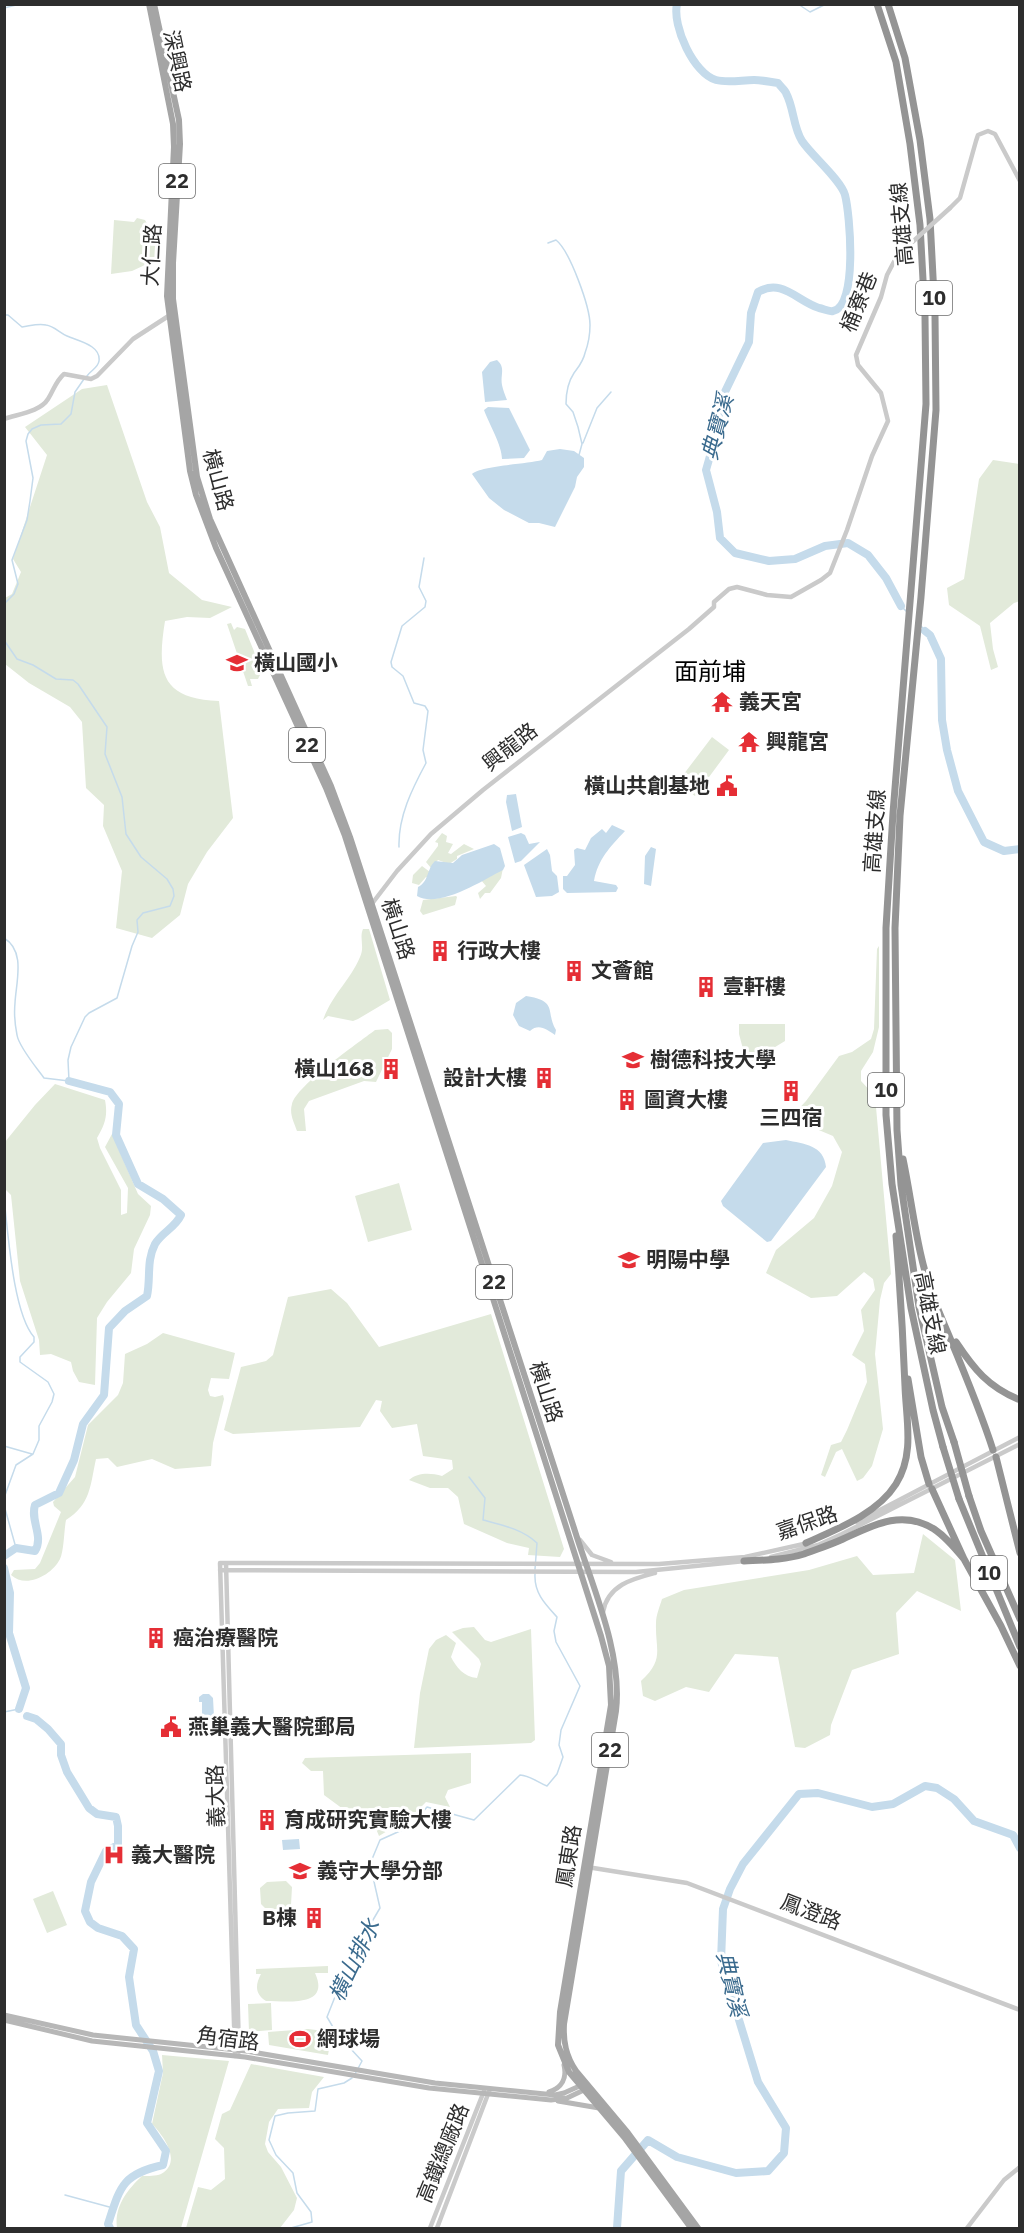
<svg xmlns="http://www.w3.org/2000/svg" width="1024" height="2233" viewBox="0 0 1024 2233" font-family="'IBM Plex Sans','Noto Sans TC',sans-serif">
	<style>
		.green { fill: #e2eada }
		.water { fill: #c5dbeb }
		.lines { fill: none; stroke-linecap: round; stroke-linejoin: round }
		.stream { stroke: #c5dbeb; stroke-width: 1.5 }
		.river { stroke: #c5dbeb; stroke-width: 8 }
		.tertiary { stroke: #cacaca; stroke-width: 4.5 }
		.secondary { stroke: #b7b7b7; stroke-width: 5 }
		.primary { stroke: #a5a5a5; stroke-width: 6 }
		.motorway { stroke: #949494; stroke-width: 7 }
		.tertiary-bridge { stroke: #cacaca; stroke-width: 4.5 }
		.motorway-bridge { stroke: #949494; stroke-width: 7 }
		.labels { text-anchor: middle; stroke-width: 6; stroke-linejoin: round; paint-order: stroke }
		.shield { fill: #fff; stroke: #6c6c6c; stroke-width: 1.5 }
		.shield-label { font-size: 20px; font-weight: bold; fill: #2d2d2d }
		.street-label { font-size: 21px; fill: #2d2d2d; stroke: #fff }
		.poi-label { font-size: 21px; font-weight: bold; fill: #2d2d2d; stroke: #fff; text-anchor: start }
		.water-label { font-size: 22px; font-style: italic; fill: #3b6b8e; stroke: #fff }
		.quarter-label { font-size: 24px; fill: #000; stroke: #fff }
	</style>
	<rect width="100%" height="100%" fill="#fff"/>
	<!-- green -->
	<path class="green" d="M137 218 145 220 153 235 161 236 160 258 132 271 111 274 114 220 134 222Z
		M107 385 147 502 160 527 169 573 202 600 232 607 210 618 187 617 165 621C157 671 160 699 219 701L233 818 207 852 188 884 180 915 152 938 116 928 122 871 103 826 104 805 86 788 82 722 70 707 29 683 5 664V598L12 594 21 572 13 559 47 455 25 427 82 389Z
		M993 460 1019 464 1020 601 1014 603 990 623 993 649 998 667 991 670 980 626 949 605 947 588 964 579 979 479Z
		M231 623 234 630 237 627 245 629 262 671 258 679H250L252 686H248L227 624Z
		M712 737 729 750 695 796 677 783Z
		M442 833 447 836 446 842 453 844 448 853 451 854 464 844 474 849 457 856V859L449 864 438 860 431 868 426 862 438 846V843L435 842Z
		M422 866 430 872 429 878 426 877 419 885 412 883 413 875Z
		M503 868 501 878 490 893H485L480 899 478 893 486 886 481 880Z
		M456 896 457 897 455 905 423 915 420 911 423 900Z
		M363 929H369L390 1000 358 1019 353 1021 328 1016 323 1020C333 993 350 981 360 957 365 947 359 938 363 929Z
		M879 946V1027L873 1052 861 1071V1081L875 1096 891 1274 884 1283 880 1300 875 1354 883 1429 872 1466 863 1478 857 1481 842 1449 836 1452 825 1477 821 1475 831 1445 841 1442 847 1430 867 1382 865 1364 852 1355 864 1331 861 1310 875 1290 873 1279 864 1272 837 1296 811 1298 766 1273 776 1250 814 1218 832 1186 842 1152 833 1136 802 1123 787 1125 790 1118 806 1101 839 1056 852 1052 871 1039 874 1029 877 949Z
		M739 1024H785V1041L747 1064 739 1034Z
		M388 1029 392 1033V1049L376 1082 364 1081 309 1101 304 1109 306 1131H297C294 1122 289 1114 292 1104 297 1085 357 1044 375 1030Z
		M55 1084 105 1100C108 1116 105 1124 97 1138L100 1148 121 1190V1215L127 1213 128 1188 105 1147 112 1134 138 1194 151 1206 150 1215 134 1249 131 1273 107 1302 97 1318 95 1385 79 1382 73 1371 71 1362 51 1354 40 1355 39 1340 20 1281 11 1195 5 1189V1142L35 1105Z
		M399 1183 412 1230 368 1242 355 1196Z
		M331 1289 347 1303 379 1347 491 1314 564 1549 560 1557 528 1555 529 1548 507 1543 464 1524 458 1497 448 1488H430L409 1480C418 1472 431 1473 442 1476L453 1469 452 1460 423 1456 417 1424 392 1428 380 1411 382 1401 376 1400 360 1427 233 1434 224 1430 241 1367 266 1361 273 1355 288 1297Z
		M163 1333 235 1353 229 1379 211 1378 208 1390 210 1396 215 1397 223 1395 224 1399 213 1443 211 1466 175 1469 152 1459 117 1467 108 1458 96 1459C90 1486 91 1504 66 1520 64 1530 64 1551 60 1559 52 1575 26 1589 11 1575L14 1570 35 1569 40 1563 61 1512 54 1506 53 1502 75 1477 88 1425 118 1395 123 1383 125 1354 147 1344Z
		M923 1534 955 1560 961 1611 917 1591 896 1613 899 1654 852 1670 831 1725 830 1735 805 1748 795 1747 778 1657 735 1654 709 1692 686 1687 655 1701 643 1696 641 1681C665 1659 655 1650 656 1623 656 1615 660 1606 662 1599L684 1590 809 1570 857 1556 873 1575 914 1573Z
		M474 1627 485 1640 491 1642 531 1629 535 1740 531 1743 414 1748 420 1693 429 1649 436 1640 446 1635 456 1643 451 1657C456 1667 464 1677 477 1678L481 1664 479 1659 452 1632 463 1628Z
		M471 1753V1783L448 1790 445 1797 450 1807 426 1802 412 1816 379 1836 369 1812 343 1809 324 1795 323 1771H311L302 1763 305 1758Z
		M286 1881 292 1887 291 1905 287 1910H267L261 1904 260 1888 267 1882Z
		M53 1891 67 1925 47 1933 33 1899Z
		M328 1966V1973H315C331 2008 286 2001 266 2001 255 1994 255 1985 261 1974H256V1969Z
		M271 2003 272 2030 249 2032 248 2004Z
		M308 2029 332 2032 328 2055 269 2045 268 2032Z
		M162 2055 229 2061 181 2228H117C114 2207 127 2190 142 2176 148 2176 156 2176 161 2174 183 2162 163 2135 152 2124L163 2073Z
		M251 2064 324 2077 312 2092 309 2108 278 2109 269 2122 265 2144 268 2152 281 2167 297 2198 294 2210 280 2228H186L198 2187 211 2190 225 2179 224 2148 215 2139 222 2114 230 2110Z"/>
	<!-- water -->
	<path class="water" d="M497 360C506 368 500 374 502 385 503 390 505 395 507 400L485 402 482 372 490 362Z
		M488 407 509 408 530 450 524 458 502 459C502 445 489 424 484 410Z
		M560 449 574 451 584 458V467L577 477 575 487 555 527 539 523H529L504 510 489 498 472 474C480 466 527 464 542 460L547 451Z
		M516 794 522 827 512 831 506 802 507 795Z
		M612 825 625 831C610 847 598 859 594 881L616 885 618 888 616 892 567 893 563 889V876H567L575 865 574 850 577 848 585 850 591 838 602 829 606 833Z
		M521 833 525 835 529 844 540 842 521 861 515 863 508 837Z
		M494 844 500 848 505 866 503 870C483 880 439 909 417 896L418 887C429 882 427 868 435 861L453 863 462 855Z
		M651 847 656 849 651 886 644 884 645 856Z
		M547 849 550 855 552 871 557 876 559 892 552 896 536 897 524 865Z
		M526 996C559 1001 545 1012 556 1030L555 1035C547 1030 539 1023 530 1031L519 1026 513 1015 516 1003Z
		M786 1140C804 1144 824 1145 826 1167L771 1241 767 1242 723 1206 721 1201 763 1143Z
		M203 1694H209L213 1698 214 1717 210 1724 204 1723 200 1720V1716L202 1715V1702H199V1697Z
		M299 1839 300 1849 283 1850 282 1840Z"/>
	<g class="lines">
		<!-- stream -->
		<path class="stream" d="M798 4 810 12 826 4
			M4 8 20 4
			M548 243 556 240C570 251 590 307 590 325 590 334 588 345 585 353 583 362 579 366 574 373 568 382 566 393 566 404L573 412 578 427 582 444 579 455
			M4 315H8L22 327C30 326 38 323 46 325 54 326 60 333 67 336 78 341 101 345 99 361 98 368 91 370 87 376
			M583 443 597 408 611 392
			M4 604 14 594 18 584 12 560 27 520 30 501 33 478 26 441 28 434 32 429 41 425 61 424 71 414 75 392 84 379
			M901 606 907 612
			M921 626 925 631
			M4 640 17 659 33 665 56 679 73 680 78 684 107 727 105 754 122 797 126 834 141 857 167 879 173 889 174 896 170 906 143 913 137 920 138 932 132 946 117 998 89 1013 85 1017 71 1047 68 1060 69 1081 44 1078C36 1067 19 1047 17 1035 15 1025 14 1013 15 1003 16 982 26 951 4 938
			M399 847C398 817 412 789 426 763L423 750 428 711 425 706 414 703 403 676 392 667 391 662 402 626 425 607 426 601 419 587 424 558
			M4 1198C8 1232 13 1313 34 1337V1342L20 1357V1362L48 1382 54 1394 52 1402 39 1426V1440L33 1454 16 1465 4 1498
			M4 1446 32 1454
			M469 1477 485 1498 483 1520C502 1525 522 1529 537 1543L535 1569
			M4 1505 16 1548
			M4 1712 19 1709
			M355 2074 362 2061 337 2034 327 2017 350 1959 380 1908 370 1864 380 1840 411 1826 427 1807 474 1820 520 1775C531 1776 537 1782 547 1786L557 1774 563 1757 559 1745 561 1730 580 1686 556 1642 554 1631 557 1617C545 1604 534 1593 535 1574
			M65 2195 113 2208
			M291 2228 312 2222 311 2212 297 2193 293 2173 276 2155 269 2140 275 2116 288 2113 315 2111 318 2089 344 2083 352 2078"/>
		<!-- river -->
		<path class="river" d="M677 4C672 26 694 74 716 80 728 83 742 80 754 80 762 80 770 82 778 83 780 86 785 90 786 93 794 108 793 127 802 141 812 156 841 180 845 195 850 214 858 307 833 311 829 312 824 309 819 308 797 301 782 278 758 292L751 313 749 342 722 398 716 435 706 470 717 512 720 538 735 553 769 561 795 559 825 546 848 543 868 555 886 578 901 606
			M925 631 930 635 941 659 942 720 947 750 958 791 984 842 1004 851 1020 849
			M4 1556 16 1548 35 1551C44 1536 30 1521 35 1505L59 1493 74 1460 83 1424 104 1395 109 1328 125 1311 147 1296C151 1277 146 1262 155 1244 162 1232 175 1228 181 1215L163 1199 138 1184 116 1135 119 1104 110 1092 69 1081
			M4 1568 10 1593 9 1633 26 1688 19 1709
			M27 1716 36 1719 48 1729 61 1744V1755L67 1772 89 1808 97 1814 116 1817 118 1826V1845L106 1851 91 1882 85 1911 90 1922 98 1928 122 1936 134 1949 129 1977 136 2025 153 2051 159 2071 147 2123 166 2151 163 2165C122 2174 120 2187 108 2224L110 2228
			M617 2228 621 2171 648 2140 677 2157 736 2173 768 2171 784 2153 786 2128 758 2082 721 1961 723 1909 730 1889 743 1864 799 1794 818 1793 872 1807 893 1804 925 1786 937 1788 954 1799 974 1821 1013 1835 1020 1848"/>
		<!-- tertiary -->
		<path class="tertiary" d="M950 208 960 198 976 141 978 135 988 131 995 134 1020 181
			M4 419C18 414 40 412 48 399 54 390 55 382 64 374L91 379 97 376 133 339 170 315
			M371 905 397 871 431 834 483 790 689 629 714 607V602L729 589 737 587 767 595 791 597 821 580 830 573 847 530 872 456 888 421 881 393 858 365 856 355 881 297 887 275 897 256
			M857 1522 1020 1437
			M580 1540 592 1555 611 1562
			M771 1557 818 1545 842 1534 1020 1444
			M226 1563 239 2052
			M220 1570 636 1572 745 1561
			M603 1612C608 1585 632 1579 655 1573
			M587 1867 687 1883 1020 2010
			M235 2056 220 1563 659 1564 745 1557 808 1543
			M430 2228 484 2091
			M437 2228 490 2089
			M967 2228 1004 2180 1020 2167"/>
		<!-- secondary -->
		<path class="secondary" d="M4 2015 93 2035 246 2051 435 2083 555 2095 564 2093 584 2084
			M4 2020 92 2041 245 2057 429 2088 551 2100 567 2098 588 2088
			M549 2092C562 2088 567 2078 564 2065
			M558 2101 599 2108"/>
		<!-- primary -->
		<path class="primary" d="M149 4 173 124 174 147 167 296 190 471 196 495 216 548 326 788 345 836 601 1636 609 1666 611 1705 560 2012 558 2045 569 2072 624 2137 691 2228
			M154 4 179 120 180 144 173 263V299L197 477 210 519 331 786 350 837 574 1528C591 1584 623 1652 616 1711L564 2024C563 2042 566 2056 576 2071L628 2133 698 2228"/>
		<!-- motorway -->
		<path class="motorway" d="M877 4 896 62 910 144 920 225 925 316 926 404 893 813 886 928V1115L892 1184 911 1308 933 1410 943 1447
			M888 4 905 58 920 140 930 219 935 315 936 410 921 597 900 816 895 928 897 1130 901 1185 919 1307 942 1407 954 1442
			M903 1159C913 1207 917 1256 935 1302 955 1351 977 1400 993 1450
			M956 1342C974 1369 988 1387 1020 1400
			M908 1379 921 1457 929 1484
			M996 1457 1020 1553
			M932 1489 964 1559 1001 1626 1020 1666
			M969 1496 981 1531 1020 1619
			M959 1499 1020 1647
			M806 1543C837 1529 877 1514 896 1484 915 1454 906 1419 905 1386 903 1336 900 1286 896 1236
			M744 1561C764 1560 784 1560 804 1554 817 1549 830 1545 843 1539 873 1525 902 1509 934 1529 946 1537 955 1548 964 1559"/>
		<!-- tertiary-bridge -->
		<path class="tertiary-bridge" d="M897 256 950 208"/>
		<!-- motorway-bridge -->
		<path class="motorway-bridge" d="M954 1442 969 1496
			M943 1447 959 1499"/>
	</g>
	<!-- icons -->
	<defs>
		<symbol id="school-bare" viewBox="-9 -9 18 18"><path d="M0-5L7-2L0 1L-7-2ZM-4 1L0 2.5L4 1V4Q0 6-4 4Z" fill="#e52e35" stroke="#fff" stroke-width="2.5" paint-order="stroke"/></symbol>
		<symbol id="temple-bare" viewBox="-9 -9 18 18"><path d="M0-6L5-2H3V0L6.5 2.5H4V6H1.5V3h-3V6H-4V2.5H-6.5L-3 0V-2H-5Z" fill="#e52e35" stroke="#fff" stroke-width="2.5" paint-order="stroke"/></symbol>
		<symbol id="civic-bare" viewBox="-9 -9 18 18"><path d="M-.6-6.5H3V-4.5H.6V-3L4-1V1h2V6H-6V1h2V-1L-.6-3ZM-1.2 2.5V6h2.4V2.5Z" fill="#e52e35" stroke="#fff" stroke-width="2.5" paint-order="stroke"/></symbol>
		<symbol id="building-bare" viewBox="-9 -9 18 18"><path d="M-4-6H4V6H1V3H-1V6H-4ZM-2.5-4.3h1.7v1.8h-1.7ZM.8-4.3h1.7v1.8H.8ZM-2.5-1h1.7V.8h-1.7ZM.8-1h1.7V.8H.8Z" fill="#e52e35" stroke="#fff" stroke-width="2.5" paint-order="stroke"/></symbol>
		<symbol id="university-bare" viewBox="-9 -9 18 18"><path d="M0-5L7-2L0 1L-7-2ZM-4 1L0 2.5L4 1V4Q0 6-4 4Z" fill="#e52e35" stroke="#fff" stroke-width="2.5" paint-order="stroke"/></symbol>
		<symbol id="hospital-bare" viewBox="-9 -9 18 18"><path d="M-5-5h3v3.5h4V-5h3V5h-3V1.5h-4V5h-3Z" fill="#e52e35" stroke="#fff" stroke-width="2.5" paint-order="stroke"/></symbol>
		<symbol id="stadium-bare" viewBox="-9 -9 18 18"><path d="M0-5a6.5 5 0 1 0 0 10a6.5 5 0 1 0 0-10ZM-3.5-1.8h7v3.6h-7Z" fill="#e52e35" stroke="#fff" stroke-width="2.5" paint-order="stroke"/></symbol>
	</defs>
	<g fill-rule="evenodd">
		<use href="#school-bare" x="222" y="648" width="30" height="30"/>
		<use href="#temple-bare" x="707" y="687" width="30" height="30"/>
		<use href="#temple-bare" x="734" y="727" width="30" height="30"/>
		<use href="#civic-bare" x="712" y="771" width="30" height="30"/>
		<use href="#building-bare" x="425" y="936" width="30" height="30"/>
		<use href="#building-bare" x="559" y="956" width="30" height="30"/>
		<use href="#building-bare" x="691" y="972" width="30" height="30"/>
		<use href="#university-bare" x="618" y="1045" width="30" height="30"/>
		<use href="#building-bare" x="376" y="1054" width="30" height="30"/>
		<use href="#building-bare" x="529" y="1063" width="30" height="30"/>
		<use href="#building-bare" x="776" y="1076" width="30" height="30"/>
		<use href="#building-bare" x="612" y="1085" width="30" height="30"/>
		<use href="#school-bare" x="614" y="1245" width="30" height="30"/>
		<use href="#building-bare" x="141" y="1623" width="30" height="30"/>
		<use href="#civic-bare" x="156" y="1712" width="30" height="30"/>
		<use href="#building-bare" x="252" y="1805" width="30" height="30"/>
		<use href="#hospital-bare" x="99" y="1840" width="30" height="30"/>
		<use href="#university-bare" x="285" y="1856" width="30" height="30"/>
		<use href="#building-bare" x="299" y="1903" width="30" height="30"/>
		<use href="#stadium-bare" x="285" y="2024" width="30" height="30"/>
	</g>
	<g class="labels">
		<!-- shield labels -->
		<g class="shield">
			<rect x="159" y="164" width="36" height="34" rx="4.5"/>
			<rect x="916" y="281" width="36" height="34" rx="4.5"/>
			<rect x="289" y="728" width="36" height="34" rx="4.5"/>
			<rect x="868" y="1073" width="36" height="34" rx="4.5"/>
			<rect x="476" y="1265" width="36" height="34" rx="4.5"/>
			<rect x="971" y="1556" width="36" height="34" rx="4.5"/>
			<rect x="592" y="1733" width="36" height="34" rx="4.5"/>
		</g>
		<g class="shield-label">
			<text x="177" y="188">22</text>
			<text x="934" y="305">10</text>
			<text x="307" y="752">22</text>
			<text x="886" y="1097">10</text>
			<text x="494" y="1289">22</text>
			<text x="989" y="1580">10</text>
			<text x="610" y="1757">22</text>
		</g>
		<!-- street labels -->
		<g class="street-label">
			<text transform="translate(177 61) rotate(78)" y="7">深興路</text>
			<text transform="translate(902 224) rotate(-95)" y="7">高雄支線</text>
			<text transform="translate(152 255) rotate(-87)" y="7">大仁路</text>
			<text transform="translate(859 302) rotate(-68)" y="7">桶寮巷</text>
			<text transform="translate(218 480) rotate(75)" y="7">橫山路</text>
			<text transform="translate(510 747) rotate(-38)" y="7">興龍路</text>
			<text transform="translate(875 831) rotate(-86)" y="7">高雄支線</text>
			<text transform="translate(398 929) rotate(72)" y="7">橫山路</text>
			<text transform="translate(930 1313) rotate(79)" y="7">高雄支線</text>
			<text transform="translate(546 1392) rotate(72)" y="7">橫山路</text>
			<text transform="translate(807 1523) rotate(-19)" y="7">嘉保路</text>
			<text transform="translate(216 1796) rotate(-92)" y="7">義大路</text>
			<text transform="translate(569 1856) rotate(-81)" y="7">鳳東路</text>
			<text transform="translate(811 1912) rotate(21)" y="7">鳳澄路</text>
			<text transform="translate(228 2039) rotate(7)" y="7">角宿路</text>
			<text transform="translate(443 2153) rotate(-68)" y="7">高鐵總廠路</text>
		</g>
		<!-- poi labels -->
		<g class="poi-label">
			<text x="254" y="670">橫山國小</text>
			<text x="739" y="709">義天宮</text>
			<text x="766" y="749">興龍宮</text>
			<text x="710" y="793" text-anchor="end">橫山共創基地</text>
			<text x="457" y="958">行政大樓</text>
			<text x="591" y="978">文薈館</text>
			<text x="723" y="994">壹軒樓</text>
			<text x="650" y="1067">樹德科技大學</text>
			<text x="374" y="1076" text-anchor="end">橫山168</text>
			<text x="527" y="1085" text-anchor="end">設計大樓</text>
			<text x="644" y="1107">圖資大樓</text>
			<text x="791" y="1125" text-anchor="middle">三四宿</text>
			<text x="646" y="1267">明陽中學</text>
			<text x="173" y="1645">癌治療醫院</text>
			<text x="188" y="1734">燕巢義大醫院郵局</text>
			<text x="284" y="1827">育成研究實驗大樓</text>
			<text x="131" y="1862">義大醫院</text>
			<text x="317" y="1878">義守大學分部</text>
			<text x="297" y="1925" text-anchor="end">B棟</text>
			<text x="317" y="2046">網球場</text>
		</g>
		<!-- water labels -->
		<g class="water-label">
			<text transform="translate(717 427) rotate(-75)" y="8">典寶溪</text>
			<text transform="translate(354 1960) rotate(-64)" y="8">橫山排水</text>
			<text transform="translate(732 1984) rotate(77)" y="8">典寶溪</text>
		</g>
		<!-- quarter labels -->
		<g class="quarter-label">
			<text x="710" y="680">面前埔</text>
		</g>
	</g>
	<!-- border -->
	<rect width="1024" height="2233" fill="none" stroke="#2d2d2d" stroke-width="12"/>
</svg>
